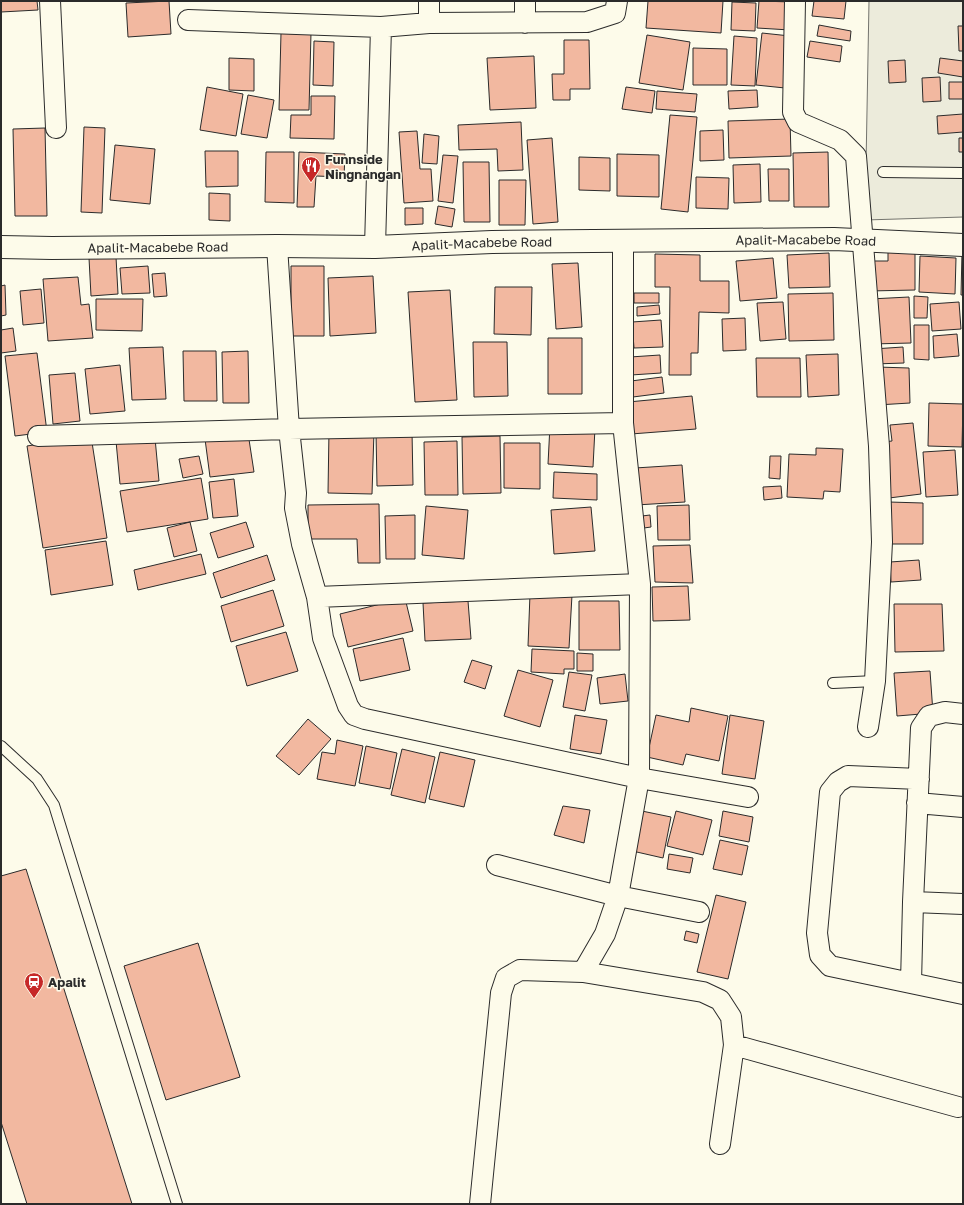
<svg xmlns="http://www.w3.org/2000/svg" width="964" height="1205" viewBox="0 0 964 1205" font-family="'Golos Text',sans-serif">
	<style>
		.green { fill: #ecebdb; stroke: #74746e }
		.building { fill: #f2b8a0; stroke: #2b2b2b }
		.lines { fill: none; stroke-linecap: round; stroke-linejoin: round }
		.service-casing { stroke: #2b2b2b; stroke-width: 12 }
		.minor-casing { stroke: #2b2b2b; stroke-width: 22 }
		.secondary-casing { stroke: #2b2b2b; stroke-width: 24 }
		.service { stroke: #fdfbea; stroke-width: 10 }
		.minor { stroke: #fdfbea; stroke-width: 20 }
		.secondary { stroke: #fdfbea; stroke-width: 22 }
		.labels { text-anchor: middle; stroke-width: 3; stroke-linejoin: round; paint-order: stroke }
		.poi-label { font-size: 13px; font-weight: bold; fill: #2b2b2b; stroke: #fdfbea; text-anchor: start }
		.street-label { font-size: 13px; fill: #2b2b2b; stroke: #fdfbea }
	</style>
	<rect width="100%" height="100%" fill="#fdfbea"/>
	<!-- green -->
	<path class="green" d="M869 1H963V217L865 220Z"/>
	<!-- building -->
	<path class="building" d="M1 1H37L38 10 1 12Z
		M169 1 171 34 128 37 126 3Z
		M648 1H723L721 33 646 28Z
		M759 1 792 2 790 30 757 28Z
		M814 1H846L844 19 812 16Z
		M732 2 756 3 755 31 731 30Z
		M819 25 851 31 850 41 817 36Z
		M958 26H963V51H959Z
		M281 33H311L309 110H279Z
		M762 33 790 36 785 88 756 85Z
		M647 35 690 42 683 90 639 83Z
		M734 36 757 38 755 86 731 85Z
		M564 40H589L590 89H570V100H553L552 74H564Z
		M314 41 334 42 333 86 313 85Z
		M810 41 842 46 840 62 807 57Z
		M693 48 727 49V85H693Z
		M534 56 536 108 490 110 487 58Z
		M229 58 254 59V91L229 90Z
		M940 58 963 61V77L938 73Z
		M905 60 906 82 889 83 888 61Z
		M940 77 941 101 923 102 922 78Z
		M949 82H963V99H949Z
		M207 87 243 94 236 136 200 130Z
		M626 87 655 91 652 113 622 109Z
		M757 90 758 107 729 109 728 91Z
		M657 91 697 94 695 112 656 109Z
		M248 95 274 100 267 138 241 134Z
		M311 96H335L334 139 290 138 291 115H311Z
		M963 114V132L938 134 937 116Z
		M670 115 697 117 688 212 661 209Z
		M790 119 791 156 729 158 728 121Z
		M521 122 523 170 498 171 497 149 459 150 458 125Z
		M84 127 105 128 102 213 81 212Z
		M45 128 47 216H15L13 129Z
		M723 130 724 160 700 161V131Z
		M417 131 420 169H431L433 201 404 203 399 132Z
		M424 134 439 136 437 164 422 163Z
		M552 138 558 222 533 224 527 140Z
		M959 138H963V152H959Z
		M115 145 155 149 150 204 110 200Z
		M205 151H238V186L206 187Z
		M266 152H294V203L265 202Z
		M299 152 345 154 344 177 316 176 314 207H297Z
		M828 152 829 207H794L793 153Z
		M617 154 659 155V197L617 196Z
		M443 155 458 156 453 203 438 201Z
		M579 157 610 158V191L579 190Z
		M463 162H489L490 222H464Z
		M760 164 761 202 734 203 733 165Z
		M768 169H789V201H769Z
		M696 177 729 178 728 209 696 208Z
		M499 180H526L525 225H499Z
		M209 193 230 194V221L209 220Z
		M438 206 455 209 452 227 435 224Z
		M405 208H423V224L405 225Z
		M888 249H915V290L869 291V261H888Z
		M962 252H963V295H961Z
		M829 253 830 287 789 288 787 255Z
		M655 254 700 255V281H729V313L699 312 698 353H691V375H669L670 287H655Z
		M920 256 956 258 955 294 919 292Z
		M116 257 118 294 91 296 89 258Z
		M773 258 777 298 740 301 736 261Z
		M578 263 582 327 556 329 552 264Z
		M148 266 150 293 122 294 120 268Z
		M291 266H324V336H291Z
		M165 273 167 296 154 297 152 274Z
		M373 276 376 333 330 336 328 278Z
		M78 277 81 305 89 304 93 338 48 341 43 279Z
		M5 285 6 315 1 316V286Z
		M495 287H532L531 335 494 334Z
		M41 289 44 323 23 325 20 291Z
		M450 290 457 400 415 402 408 292Z
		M634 293H659V303H634Z
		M833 293 834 340 789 341 788 294Z
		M914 296 928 297 927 318H914Z
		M909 297 911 343 872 344 870 299Z
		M96 299H143L142 331 96 330Z
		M783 302 786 339 760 341 757 303Z
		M959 302 961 329 932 331 930 304Z
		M659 305 660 314 637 316V307Z
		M745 318 746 350 723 351 722 319Z
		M661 320 663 347 634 348 632 322Z
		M914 325H929V360L914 359Z
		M13 328 16 351 1 353V330Z
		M957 334 959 356 934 358 933 336Z
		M548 338H582V394H548Z
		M473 342H507L508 396 474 397Z
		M163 347 166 399 132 400 129 348Z
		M903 347 904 363 874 364 873 349Z
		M183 351H216L217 401H184Z
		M248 351 249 403H223L222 352Z
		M37 353 47 432 15 436 5 356Z
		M838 354 839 395 808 397 806 355Z
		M660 355 661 373 631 375 630 357Z
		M756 358H800L801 397H757Z
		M120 365 125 411 90 414 85 369Z
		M877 367 909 368 910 403 877 405Z
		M75 373 80 421 53 424 49 375Z
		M662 377 664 393 633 397 631 381Z
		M692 396 696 429 631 434 628 402Z
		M929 403 963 404 962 447 928 446Z
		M913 423 921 494 889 498 883 442 892 441 890 425Z
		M550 425 595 428 593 467 548 464Z
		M329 430 374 431 372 494 328 493Z
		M412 431 413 485 377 486 376 432Z
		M248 433 254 472 210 477 205 439Z
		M91 436 107 538 43 548 27 446Z
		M500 436 501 493 463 494 462 437Z
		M155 438 159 481 120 484 116 441Z
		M457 441 458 495H425L424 442Z
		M504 443H540V489L504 488Z
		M816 448 843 449 840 492 824 491 823 499 787 497 789 454 816 455Z
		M955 450 958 495 926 497 923 452Z
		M199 456 203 474 183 478 179 459Z
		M770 456H781L780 479 769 478Z
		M682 465 685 502 636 505 635 468Z
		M554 472 597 474V500L553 498Z
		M201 478 208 519 127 532 120 491Z
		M234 479 238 516 213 518 209 482Z
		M781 486 782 498 764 500 763 487Z
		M889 502 923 503V544H888Z
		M379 504 380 563H358L357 539H308V505Z
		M689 505 690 540H658L657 506Z
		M426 506 468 510 464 559 422 555Z
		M591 507 595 551 554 554 551 510Z
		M415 515V559H386L385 516Z
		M650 515 651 527 644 528 634 517Z
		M190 522 197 551 174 557 167 528Z
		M246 522 254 547 218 558 210 533Z
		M106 541 113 585 51 595 45 550Z
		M690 545 693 583 655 582 653 546Z
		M201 554 206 574 138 590 134 570Z
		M267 555 275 580 221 598 213 573Z
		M919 560 921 580 891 582 890 562Z
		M688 586 690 620 653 621 652 587Z
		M273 590 284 626 231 642 221 606Z
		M530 594 572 595 569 648 528 646Z
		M405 598 413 631 348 647 340 614Z
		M468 601 471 639 425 641 423 603Z
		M579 601H619L620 650H579Z
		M894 604H942L944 651 895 652Z
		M286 632 298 671 247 686 236 646Z
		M403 638 410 670 360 681 353 649Z
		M532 649 574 651V669H564V674L531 672Z
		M577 653 593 654V671H577Z
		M472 660 492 666 485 689 464 682Z
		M518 670 553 680 540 727 504 716Z
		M930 671 933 713 897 716 894 673Z
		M569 672 592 675 585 711 563 707Z
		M625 674 628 701 600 704 597 678Z
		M691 708 728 716 719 761 686 754 683 765 647 757 656 715 689 722Z
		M575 715 607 720 601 754 570 749Z
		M730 715 764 721 755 779 722 774Z
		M308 719 331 739 299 775 276 756Z
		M337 740 363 746 355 786 317 779 322 752 335 754Z
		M366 746 397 753 390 789 359 783Z
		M402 749 435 757 425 803 391 795Z
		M440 752 475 760 464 807 429 799Z
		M563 806 590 810 584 843 554 835Z
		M637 810 671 817 663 858 628 850Z
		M676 811 712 820 703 855 667 846Z
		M723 811 753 817 749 842 719 836Z
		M720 840 748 846 742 875 713 869Z
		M669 854 693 858 690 873 667 869Z
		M26 869 132 1204H27L1 1122V876Z
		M716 895 746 902 728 979 697 972Z
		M686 931 699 934 697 943 684 940Z
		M198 943 240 1077 166 1100 124 966Z"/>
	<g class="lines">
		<defs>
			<path id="service" d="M883 172 963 173
				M833 683 875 681
				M1 746 37 779 54 805 177 1204"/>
			<path id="minor" d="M50 1 56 128
				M525 1V23
				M795 1 793 112 798 122 840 140 856 156 879 446 882 542 875 681 868 727
				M188 20 381 27 429 23 587 22 615 13 617 1
				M429 23V1
				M277 246 289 429 296 493 295 508 302 544 317 597 323 638 348 706 354 715 365 719 639 778 748 797
				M375 247 381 27
				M38 436 289 429 623 423
				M317 597 640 584
				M919 779 848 776 838 782 830 792 817 933 820 955 830 966 963 994
				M917 803 963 807
				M497 865 618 896 699 912
				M913 902 963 904
				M583 972 605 934 618 896 639 778 640 584 623 423V240
				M911 983 913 902 921 728 929 716 945 712 963 714
				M734 1045 958 1107
				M480 1204 501 993 506 978 520 970 583 972 703 992 720 1000 731 1017 734 1045 720 1144"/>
			<g id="secondary">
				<path id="s1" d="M1 247 52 248 277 246 375 247 492 242 834 239 963 245"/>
			</g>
		</defs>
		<!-- service casing -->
		<use href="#service" class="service-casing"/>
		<!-- minor casing -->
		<use href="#minor" class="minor-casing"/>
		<!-- secondary casing -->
		<use href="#secondary" class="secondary-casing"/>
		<!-- service -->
		<use href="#service" class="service"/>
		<!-- minor -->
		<use href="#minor" class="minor"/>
		<!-- secondary -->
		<use href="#secondary" class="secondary"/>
	</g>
	<!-- icons -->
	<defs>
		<symbol id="restaurant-pin" viewBox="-11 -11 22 30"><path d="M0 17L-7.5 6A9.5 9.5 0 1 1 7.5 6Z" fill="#c62828" stroke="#fdfbea"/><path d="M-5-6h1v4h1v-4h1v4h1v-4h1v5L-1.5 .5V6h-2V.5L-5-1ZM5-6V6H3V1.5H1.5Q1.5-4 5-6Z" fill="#fff"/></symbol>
		<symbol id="station-pin" viewBox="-11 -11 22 30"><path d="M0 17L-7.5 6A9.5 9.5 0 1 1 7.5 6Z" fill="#c62828" stroke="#fdfbea"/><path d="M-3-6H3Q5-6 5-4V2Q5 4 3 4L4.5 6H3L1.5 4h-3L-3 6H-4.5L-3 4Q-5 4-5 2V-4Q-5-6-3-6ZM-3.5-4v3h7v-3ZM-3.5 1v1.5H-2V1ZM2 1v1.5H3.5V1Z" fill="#fff"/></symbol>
	</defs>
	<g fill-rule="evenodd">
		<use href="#restaurant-pin" x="300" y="155" width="22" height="30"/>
		<use href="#station-pin" x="23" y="971" width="22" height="30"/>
	</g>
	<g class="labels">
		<!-- poi labels -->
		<g class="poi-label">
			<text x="325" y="164">Funnside<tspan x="325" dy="15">Ningnangan</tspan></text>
			<text x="48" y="987">Apalit</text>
		</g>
		<!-- street labels -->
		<g class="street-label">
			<text dy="5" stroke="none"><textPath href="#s1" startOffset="805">Apalit-Macabebe Road</textPath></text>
			<text dy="5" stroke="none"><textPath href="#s1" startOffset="481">Apalit-Macabebe Road</textPath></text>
			<text dy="5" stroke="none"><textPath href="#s1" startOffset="157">Apalit-Macabebe Road</textPath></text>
		</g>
	</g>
	<!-- border -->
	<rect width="964" height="1205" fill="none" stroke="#2b2b2b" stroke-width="4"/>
</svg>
